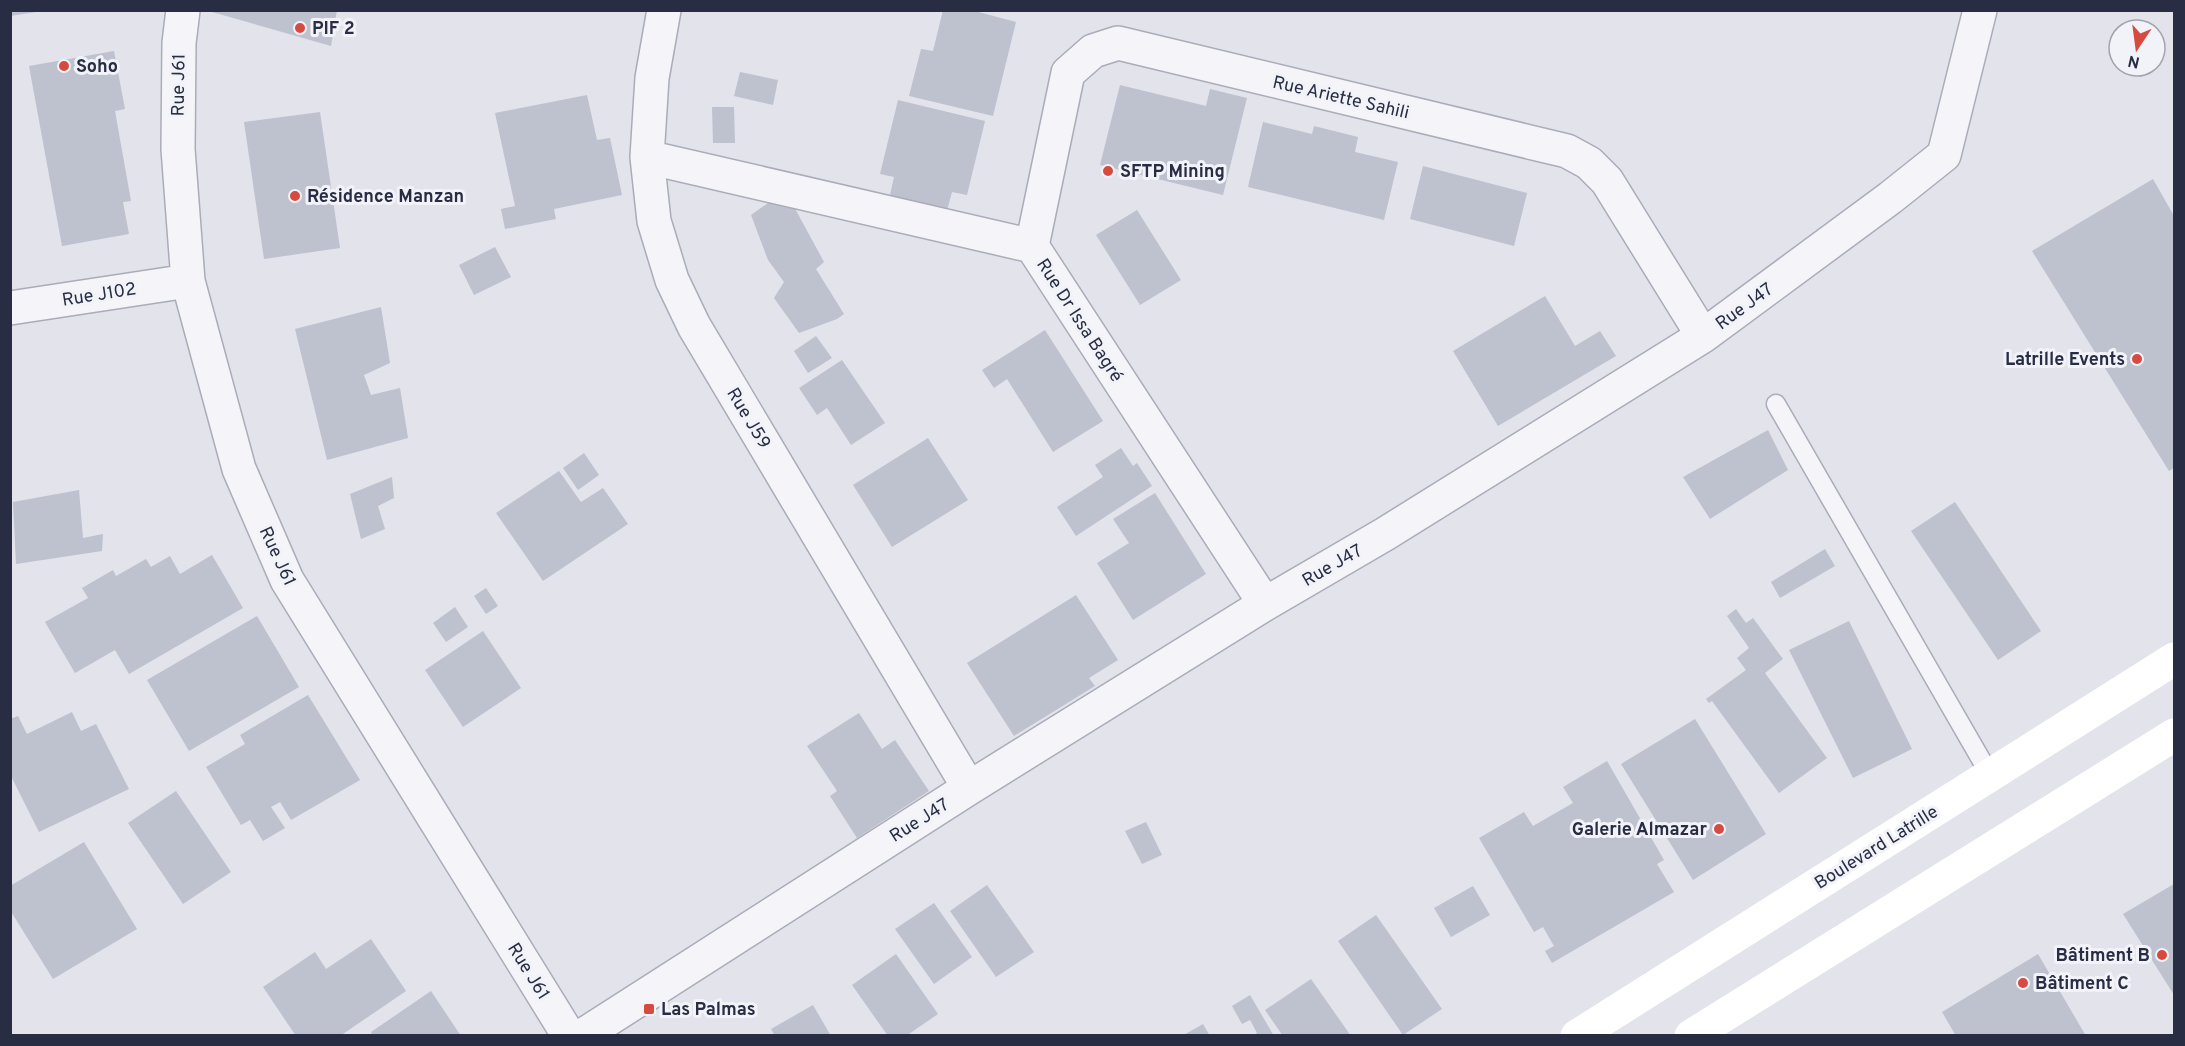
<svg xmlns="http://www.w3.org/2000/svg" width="2185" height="1046" viewBox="0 0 2185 1046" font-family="Overpass,sans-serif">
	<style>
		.building { fill: #bec1ce }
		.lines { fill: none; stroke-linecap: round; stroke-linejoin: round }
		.service-casing { stroke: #aaacb9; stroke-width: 21 }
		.minor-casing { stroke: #aaacb9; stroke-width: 36 }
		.service { stroke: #f5f5f9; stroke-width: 18 }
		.minor { stroke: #f5f5f9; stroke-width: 33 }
		.secondary { stroke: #fff; stroke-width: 33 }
		.poi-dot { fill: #d74a40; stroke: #f1f3f8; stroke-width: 2 }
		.labels { text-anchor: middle; stroke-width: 6; stroke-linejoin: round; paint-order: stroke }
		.poi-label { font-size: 18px; font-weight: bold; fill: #282d44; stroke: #f1f3f8; text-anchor: start }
		.street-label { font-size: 18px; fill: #282d44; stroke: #f1f3f8 }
	</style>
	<rect width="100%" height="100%" fill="#e2e3eb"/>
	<!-- building -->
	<path class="building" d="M10 10H36V12L10 16Z
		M205 10H337L331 46Z
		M943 10H971L1016 22 993 116 909 96 921 49 933 51Z
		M114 51 125 109 115 111 131 201 123 202 129 234 62 246 29 66Z
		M740 72 778 80 773 105 734 96Z
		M1120 85 1206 106 1210 89 1247 98 1223 195 1100 165Z
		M587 95 597 140 610 138 622 195 554 209 556 219 505 229 501 209 515 206 495 113Z
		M898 100 985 121 967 195 952 192 945 218 888 204 894 177 880 174Z
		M712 107H734L735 143H713Z
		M320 112 340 248 264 259 244 122Z
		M1263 122 1312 134 1314 126 1358 137 1355 152 1398 162 1384 220 1248 187Z
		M1423 166 1527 193 1514 246 1410 219Z
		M2153 179 2174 216V468L2169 471 2032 251Z
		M778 196 792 203 824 262 816 269 844 314 837 319 799 333 774 298 784 282 768 260 751 215Z
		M1137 210 1181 280 1140 305 1096 235Z
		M495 247 511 277 474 295 459 265Z
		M1545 296 1575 346 1600 331 1616 356 1498 426 1453 351Z
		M381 307 390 363 364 375 371 395 400 388 408 438 327 460 295 329Z
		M1045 330 1103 421 1053 452 1007 379 994 388 982 370Z
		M816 336 832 358 808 373 794 351Z
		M842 360 885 423 851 445 827 408 817 415 799 388Z
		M1768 430 1788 470 1710 519 1683 477Z
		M928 438 968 500 892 547 853 485Z
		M1121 448 1133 466 1137 463 1152 486 1076 536 1057 507 1103 477 1095 465Z
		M584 453 599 475 578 490 563 468Z
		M559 471 581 502 603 488 628 524 543 581 496 513Z
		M392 477 394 498 378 506 385 529 361 539 350 494Z
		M79 490 83 538 103 534 102 551 16 564 13 502Z
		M1155 493 1206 574 1133 620 1097 563 1129 543 1113 519Z
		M1955 502 2041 631 1998 660 1911 531Z
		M1825 549 1835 566 1780 598 1771 582Z
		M212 555 243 608 129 674 115 650 75 673 45 622 88 598 82 588 113 570 116 576 146 559 151 567 170 556 180 574Z
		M486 588 498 606 486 614 474 596Z
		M1076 595 1118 660 1089 678 1095 686 1014 736 967 663Z
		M455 607 468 627 446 642 433 623Z
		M1736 609 1746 623 1753 618 1783 659 1765 673 1827 758 1779 793 1712 701 1709 703 1706 699 1746 670 1737 658 1749 648 1727 616Z
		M257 616 299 687 189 751 147 680Z
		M1849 621 1912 749 1853 778 1789 650Z
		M483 631 521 688 463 727 425 670Z
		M308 695 360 780 291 820 280 802 271 807 285 828 263 841 250 820 241 825 206 767 245 744 240 735Z
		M72 712 81 731 96 724 129 789 39 832 10 774V719L18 716 27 734Z
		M859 713 882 749 895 740 929 791 857 838 830 796 837 791 807 746Z
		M1695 719 1766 834 1693 880 1621 764Z
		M1607 761 1664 860 1657 864 1674 892 1552 963 1545 951 1554 946 1543 927 1534 932 1479 838 1524 812 1533 826 1573 803 1563 787Z
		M176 791 231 872 183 904 128 823Z
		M1146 822 1162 855 1142 864 1125 831Z
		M84 842 137 929 53 979 10 910V886Z
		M2174 884V995L2123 914Z
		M987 885 1034 952 996 977 950 911Z
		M1473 886 1490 915 1451 937 1434 908Z
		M934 903 972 957 934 984 895 929Z
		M1376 915 1442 1009 1403 1035 1338 941Z
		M371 939 406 991 340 1036H296L263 987 315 952 326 969Z
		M896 954 938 1014 906 1036H888L852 985Z
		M2038 954 2086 1036H1956L1942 1012Z
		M1311 979 1351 1036H1283L1265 1010Z
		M431 991 461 1036H373L371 1032Z
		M1250 995 1274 1036H1253L1257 1033 1250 1020 1242 1024 1232 1006Z
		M813 1005 831 1036H775L771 1029Z
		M1203 1024 1210 1036H1182Z"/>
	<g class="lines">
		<defs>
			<path id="service" d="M1776 404 1990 775"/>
			<path id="minor" d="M183 10 179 43 178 149 188 281 239 469 287 580 569 1036
				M664 10 652 78 647 157 654 221 672 280 694 326 969 788
				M647 157 1032 246 1265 604
				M1032 246 1068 73 1093 51 1118 43 1567 151 1589 163 1607 181 1703 336
				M10 308 188 281
				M582 1036 969 788 1265 604 1385 534 1703 336 1890 198 1944 155 1980 10"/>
		</defs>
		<!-- service casing -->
		<use href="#service" class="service-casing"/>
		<!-- minor casing -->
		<use href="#minor" class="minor-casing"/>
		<!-- service -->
		<use href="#service" class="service"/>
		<!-- minor -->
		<use href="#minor" class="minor"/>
		<!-- secondary -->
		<path class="secondary" d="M1577 1036 2174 659
			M1691 1036 2174 735"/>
	</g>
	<!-- markers -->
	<g class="poi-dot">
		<circle cx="300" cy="28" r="6"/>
		<circle cx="64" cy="66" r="6"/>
		<circle cx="1108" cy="171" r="6"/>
		<circle cx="295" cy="196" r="6"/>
		<circle cx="2137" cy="359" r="6"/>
		<circle cx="1719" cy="829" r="6"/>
		<circle cx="2162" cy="955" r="6"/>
		<circle cx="2023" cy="983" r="6"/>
		<rect x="643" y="1003" width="12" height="12" rx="3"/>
	</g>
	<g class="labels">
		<!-- poi labels -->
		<g class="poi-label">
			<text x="312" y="34">PIF 2</text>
			<text x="76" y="72">Soho</text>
			<text x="1120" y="177">SFTP Mining</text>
			<text x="307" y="202">Résidence Manzan</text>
			<text x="2125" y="365" text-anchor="end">Latrille Events</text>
			<text x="1707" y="835" text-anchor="end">Galerie Almazar</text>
			<text x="2150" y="961" text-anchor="end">Bâtiment B</text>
			<text x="2035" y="989">Bâtiment C</text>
			<text x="661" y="1015">Las Palmas</text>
		</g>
		<!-- street labels -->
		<g class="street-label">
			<text transform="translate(178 85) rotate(-89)" y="6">Rue J61</text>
			<text transform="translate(1341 97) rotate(13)" y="6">Rue Ariette Sahili</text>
			<text transform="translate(99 294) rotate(-9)" y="6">Rue J102</text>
			<text transform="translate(1744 306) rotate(-36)" y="6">Rue J47</text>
			<text transform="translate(1080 320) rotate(57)" y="6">Rue Dr Issa Bagré</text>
			<text transform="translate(749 418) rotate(59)" y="6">Rue J59</text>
			<text transform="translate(278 556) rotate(65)" y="6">Rue J61</text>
			<text transform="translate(1332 565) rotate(-30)" y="6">Rue J47</text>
			<text transform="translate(919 820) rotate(-32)" y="6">Rue J47</text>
			<text transform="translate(1876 847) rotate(-32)" y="6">Boulevard Latrille</text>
			<text transform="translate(529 971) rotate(58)" y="6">Rue J61</text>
		</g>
	</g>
	<!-- border -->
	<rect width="2185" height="1046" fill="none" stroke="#282d44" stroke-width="24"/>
	<!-- north arrow -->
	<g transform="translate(2137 48) rotate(193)"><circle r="28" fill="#f1f3f8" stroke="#a1a4b0" stroke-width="1.5"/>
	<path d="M0-4.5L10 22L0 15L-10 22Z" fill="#d74a40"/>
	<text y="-9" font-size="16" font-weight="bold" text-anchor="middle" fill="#282d44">N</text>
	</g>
</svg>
